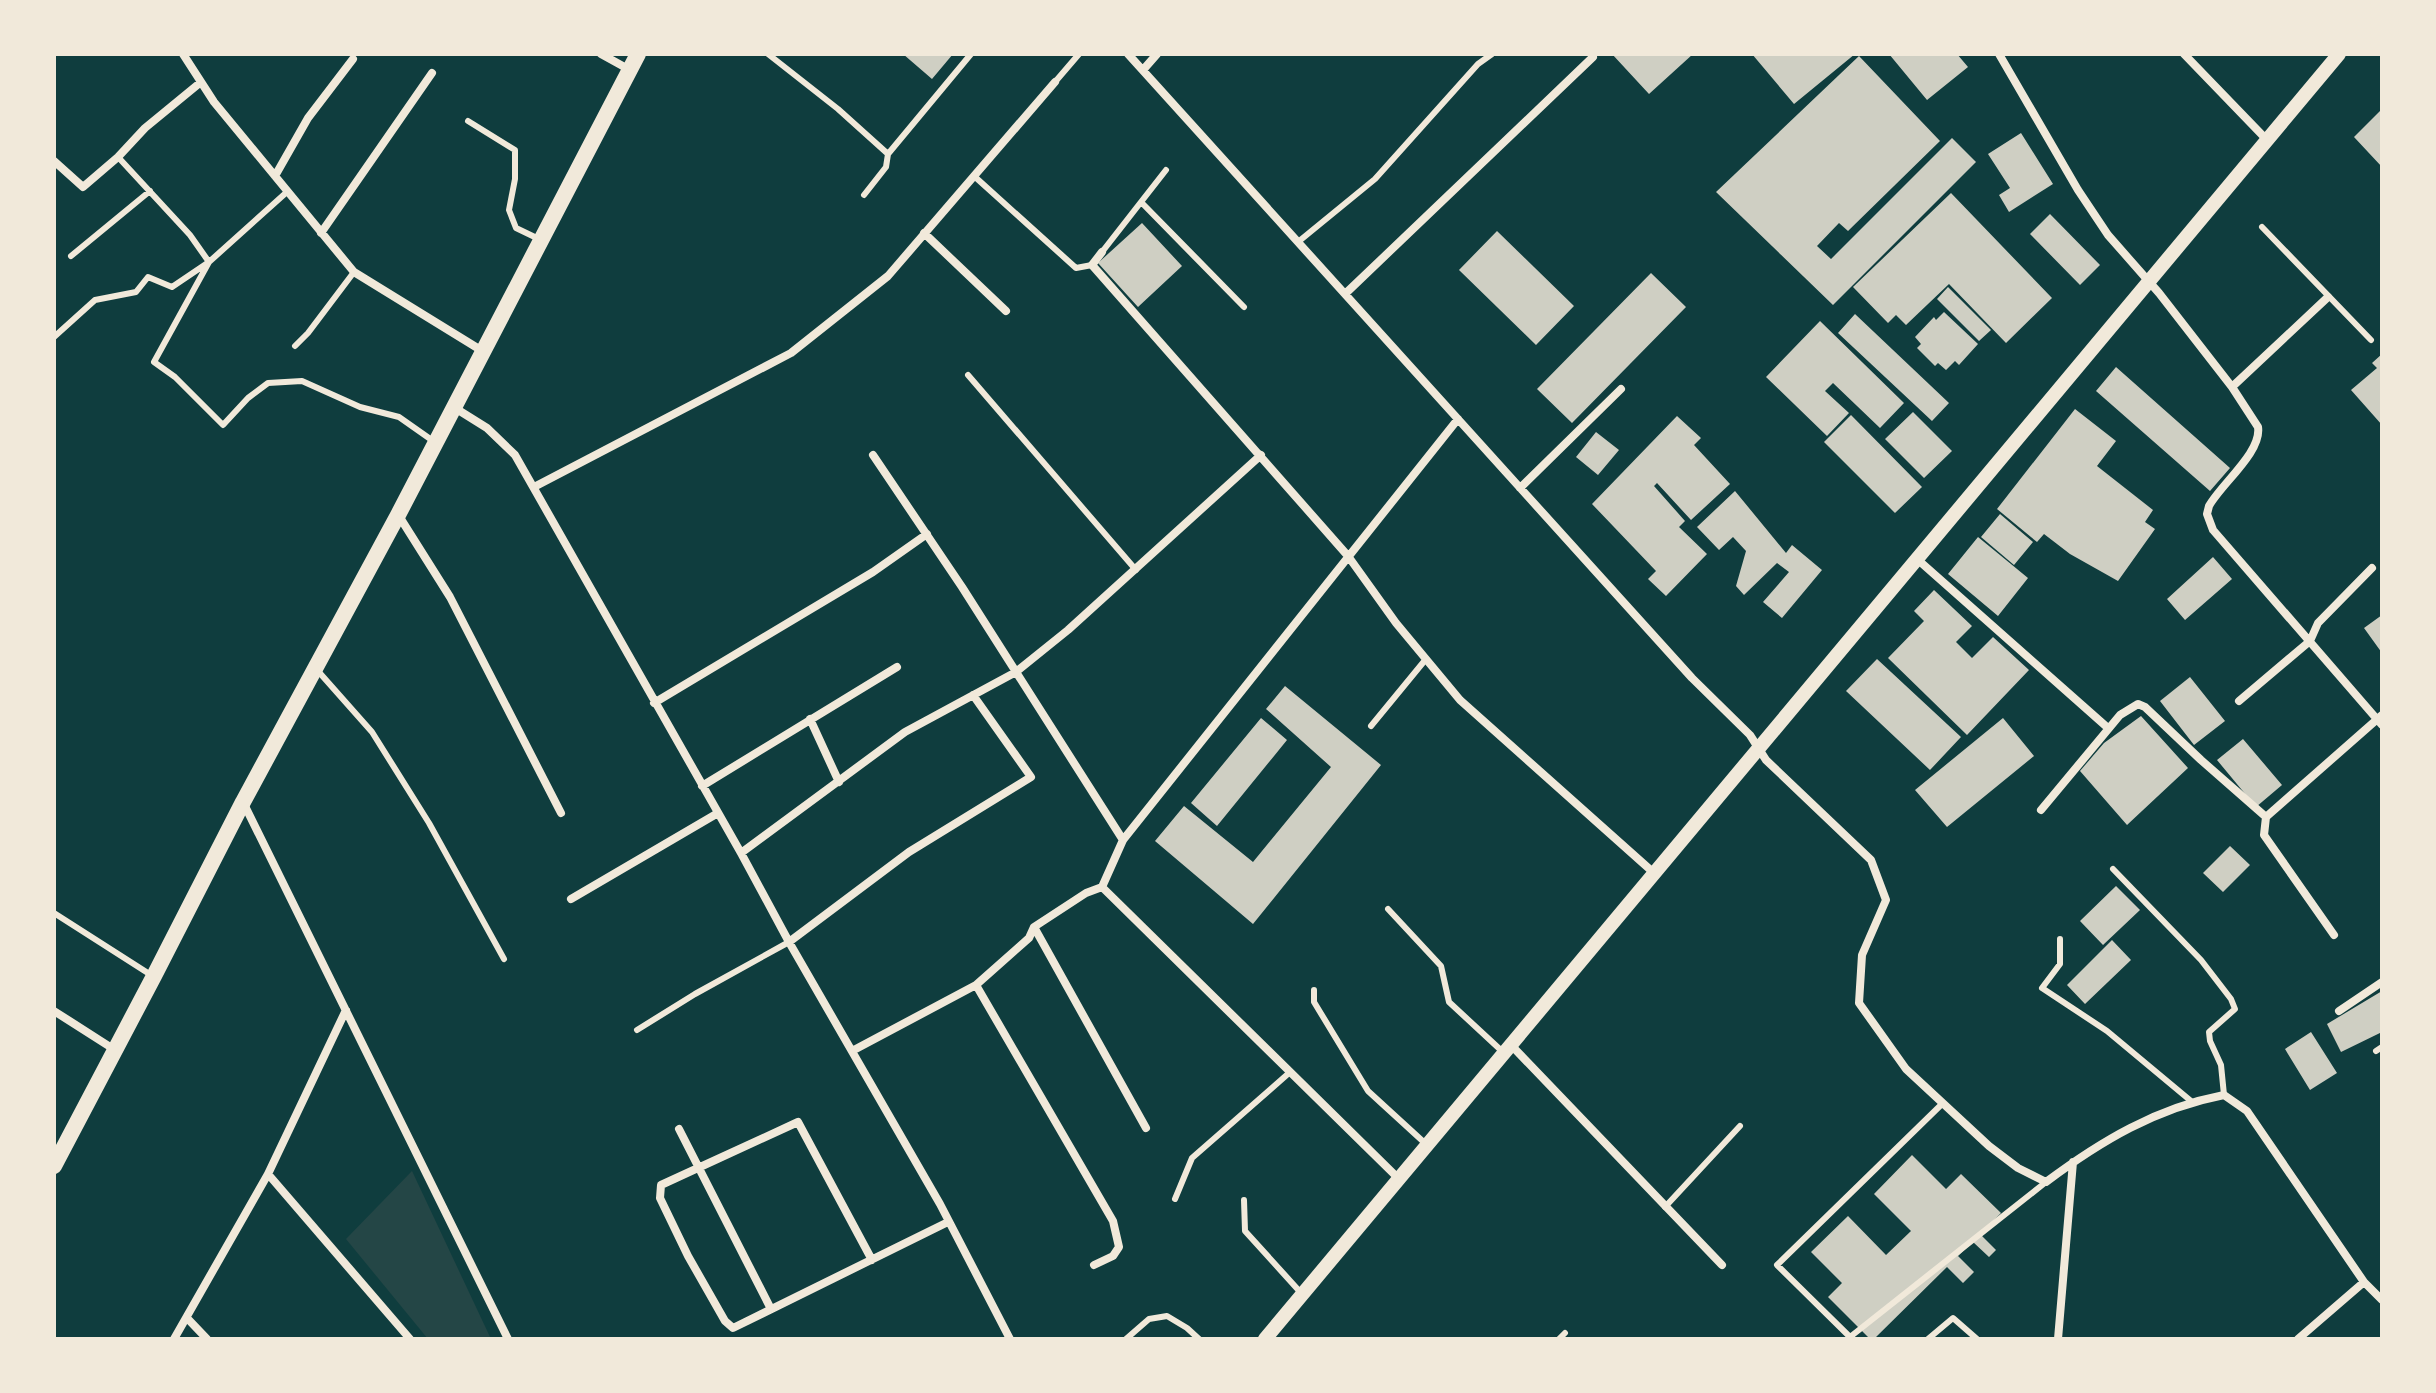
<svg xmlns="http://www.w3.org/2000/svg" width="2436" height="1393" viewBox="0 0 2436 1393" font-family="Montserrat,sans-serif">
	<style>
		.green { fill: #244646 }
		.building { fill: #cfcfc3 }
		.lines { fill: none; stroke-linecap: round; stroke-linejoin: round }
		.service { stroke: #f1e9da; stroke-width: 6 }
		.minor { stroke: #f1e9da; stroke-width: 8 }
		.tertiary { stroke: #f1e9da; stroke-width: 14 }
		.secondary { stroke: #f1e9da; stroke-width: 16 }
	</style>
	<rect width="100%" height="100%" fill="#0f3d3e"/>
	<!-- green -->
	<path class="green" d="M412 1171 491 1339H428L346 1239Z"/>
	<!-- building -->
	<path class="building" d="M903 54H953L932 79Z
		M1612 54H1693L1649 94Z
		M1752 54H1855L1794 104Z
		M1889 54H1957L1968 67 1927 100Z
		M1859 56 1940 141 1848 231 1839 223 1817 246 1831 259 1952 138 1976 162 1833 305 1716 192Z
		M2382 109V167L2354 137Z
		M2021 133 2053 184 2009 212 1999 195 2010 188 1988 154Z
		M1951 193 2052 298 2006 343 1949 284 1906 325 1896 315 1888 323 1853 287Z
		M2050 214 2100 265 2080 285 2030 234Z
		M1142 223 1182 266 1138 307 1098 263Z
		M1497 231 1574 306 1536 345 1459 270Z
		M1651 273 1686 307 1572 423 1537 389Z
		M1948 287 1991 330 1979 341 1937 299Z
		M1944 312 1978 344 1959 365 1955 361 1946 370 1938 363 1935 366 1917 348 1921 344 1915 337 1934 317 1936 320Z
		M1855 314 1949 403 1932 421 1838 333Z
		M1820 321 1904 403 1880 428 1833 383 1825 391 1849 413 1827 436 1766 377Z
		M2382 354V425L2351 390 2377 368 2372 363Z
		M2116 367 2230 468 2210 491 2096 391Z
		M2075 409 2116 441 2097 466 2153 510 2145 522 2155 529 2118 581 2070 554 2044 534 2037 542 1997 509Z
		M1913 412 1952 451 1924 478 1885 439Z
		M1851 415 1922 487 1895 513 1824 442Z
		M1677 416 1701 438 1694 445 1730 484 1691 520 1657 483 1654 486 1685 521 1679 527 1707 554 1666 596 1648 579 1656 571 1592 504Z
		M1596 432 1619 450 1598 475 1576 457Z
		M1735 491 1786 553 1792 545 1822 570 1782 618 1763 602 1789 572 1777 563 1744 595 1736 586 1746 551 1733 537 1719 550 1697 527Z
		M2000 514 2033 542 2014 565 1981 537Z
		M1978 537 2028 578 1998 616 1948 574Z
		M2213 557 2232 579 2185 620 2167 599Z
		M1934 590 1972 626 1956 642 1972 658 1993 637 2029 670 1967 735 1888 658 1924 621 1914 611Z
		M2382 615V653L2364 628Z
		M1877 659 1961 737 1930 770 1846 691Z
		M2190 677 2225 721 2194 745 2160 701Z
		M1285 686 1381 765 1253 924 1155 841 1184 806 1253 862 1331 767 1266 709Z
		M2141 716 2188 768 2127 825 2080 771 2104 743Z
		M1261 718 1287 740 1217 826 1191 803Z
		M2003 718 2034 756 1947 827 1915 790Z
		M2243 739 2282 785 2256 807 2217 760Z
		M2230 846 2250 865 2223 892 2203 873Z
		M2116 886 2140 910 2103 945 2080 921Z
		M2112 940 2131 960 2085 1004 2067 985Z
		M2382 991V1032L2341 1052 2327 1024Z
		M2311 1032 2337 1073 2310 1090 2285 1049Z
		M1912 1155 1946 1189 1961 1174 2001 1213 1980 1234 1996 1250 1989 1257 1973 1242 1958 1256 1974 1272 1963 1283 1947 1267 1874 1339H1870L1828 1297 1842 1283 1811 1252 1848 1216 1886 1255 1911 1231 1874 1194Z"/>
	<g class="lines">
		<!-- service -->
		<path class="service" d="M768 54 838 109 888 154 886 167 864 195
			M1055 82 1079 54
			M468 121 515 150V179L509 210 516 228 541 240
			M888 154 971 54
			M118 157 190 235 209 262
			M974 176 1076 268 1092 265
			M1141 202 1166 170
			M2262 227 2371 340
			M1298 242 1375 179 1478 64 1492 54
			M1102 252 1141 202 1244 307
			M71 256 150 191
			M209 262 154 362 175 377 223 425 248 398 268 383 302 381 360 407 399 417 436 443
			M54 337 95 300 136 292 148 277 172 287 209 262 288 191
			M295 346 308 333 354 272
			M968 375 1136 570
			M318 671 372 732 429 823 504 959
			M1371 726 1426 659
			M2113 869 2201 960 2231 999 2235 1009 2209 1032 2210 1041 2221 1065 2224 1095
			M1388 909 1441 966 1449 1002 1504 1053
			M54 913 151 975
			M2060 939V964L2042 988 2107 1031 2191 1101
			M1314 990V1002L1368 1091 1427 1145
			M637 1030 695 994 789 942
			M2376 1051 2382 1047
			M1943 1103 1777 1265 1850 1337 2046 1182
			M1175 1199 1192 1158 1289 1073
			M1244 1200 1245 1231 1302 1294
			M1665 1207 1740 1126
			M1126 1339 1149 1319 1167 1316 1187 1328 1199 1339
			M1559 1339 1565 1333
			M1928 1339 1953 1318 1977 1339"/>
		<!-- minor -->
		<path class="minor" d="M183 54 214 102 354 272 484 352
			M601 54 630 70
			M1128 54 1692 678 1750 735 1766 760 1871 860 1886 900 1862 955 1859 1003 1906 1069 1989 1146 2018 1168 2046 1182C2101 1141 2156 1108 2224 1095L2247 1111 2364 1282 2382 1300
			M1999 54 2078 190 2108 235 2159 293 2232 387 2258 427C2262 452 2221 484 2209 506L2207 514 2213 530 2382 725
			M2184 54 2267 140
			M1143 70 1157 54
			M54 161 83 187 118 157 145 128 201 82
			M275 176 308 118 353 59
			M321 233 432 73
			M924 233 1006 311
			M1102 252 1092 265 1348 556 1396 623 1460 700 1654 873
			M1345 294 1593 57
			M2232 387 2328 297
			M455 408 487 428 515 455 741 853 789 942 940 1204 1010 1339
			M873 455 962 587 1123 840
			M534 487 791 353 888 276 1055 82
			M1520 488 1621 389
			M399 516 450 597 561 813
			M1917 559 2108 728
			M2239 701 2310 641 2318 623 2372 568
			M654 703 873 572 927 534
			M810 719 839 782
			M702 786 897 667
			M243 802 508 1339
			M2041 810 2120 715 2138 704 2145 707 2201 760 2266 817
			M741 853 905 732 1016 672 1068 630 1261 455
			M1102 887 1123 840 1458 419
			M1102 887 1399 1179
			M571 899 718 813
			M1034 927 1146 1128
			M2334 935 2264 835 2266 817 2382 715
			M789 942 909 852 1031 777 973 695
			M976 985 1113 1221 1119 1247 1113 1256 1094 1265
			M54 1011 115 1050
			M2339 1011 2382 982
			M1511 1045 1722 1265
			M852 1051 976 985 1029 938 1034 927 1086 893 1102 887
			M679 1129 771 1309
			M268 1174 410 1339
			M872 1260 798 1122 661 1185 660 1198 688 1256 725 1321 733 1328 948 1222
			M187 1318 207 1339
			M174 1339 268 1174 346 1010
			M2058 1339 2073 1162
			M2298 1339 2364 1282"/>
		<!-- tertiary -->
		<path class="tertiary" d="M1265 1339 2339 54"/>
		<!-- secondary -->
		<path class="secondary" d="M54 1166 154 976 243 802 398 515 638 54"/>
	</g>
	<!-- border -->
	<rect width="2436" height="1393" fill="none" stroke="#f1e9da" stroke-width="112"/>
</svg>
